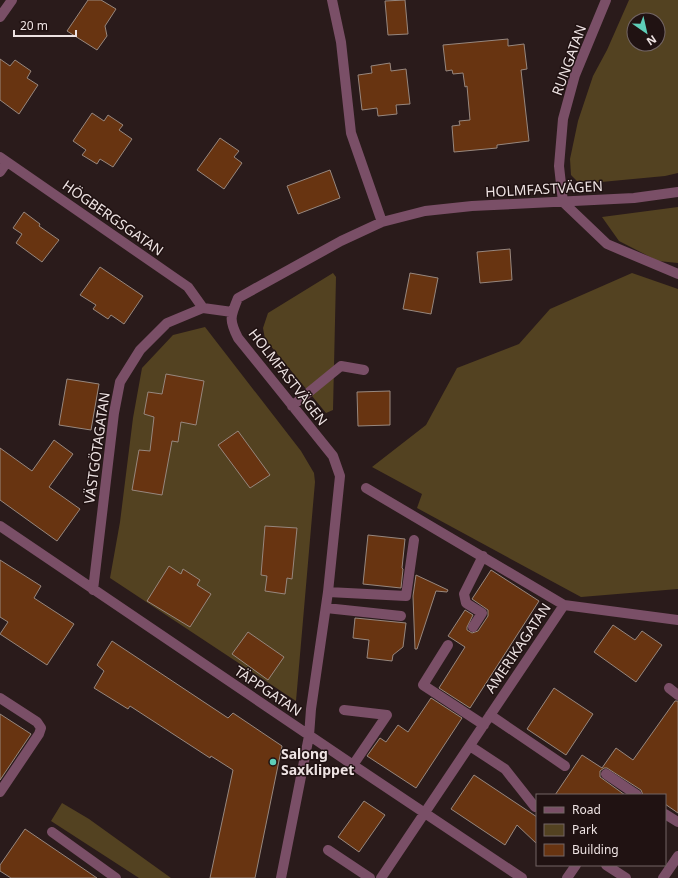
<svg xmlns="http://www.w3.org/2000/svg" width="678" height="878" viewBox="0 0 678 878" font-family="'Noto Sans',sans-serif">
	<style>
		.green { fill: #534221; fill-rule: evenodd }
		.building { fill: #683411; stroke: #97877e }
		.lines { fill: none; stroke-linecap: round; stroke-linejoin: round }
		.minor { stroke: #7a4f67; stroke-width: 10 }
		.poi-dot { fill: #5eceb8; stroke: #201212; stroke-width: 1.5 }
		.labels { text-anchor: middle; stroke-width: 3; stroke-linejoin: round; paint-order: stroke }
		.street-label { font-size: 14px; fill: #ede2e2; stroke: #201212 }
		.poi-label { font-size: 14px; font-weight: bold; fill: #ede2e2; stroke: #201212; text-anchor: start }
	</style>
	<rect width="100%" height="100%" fill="#2a1b1b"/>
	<!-- green -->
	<path class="green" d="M629 0H678V173L665 176 580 184 571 175 570 159 578 121 593 76 607 50ZM634 20H658V44H634Z
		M678 207V263L658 261 619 241 602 217Z
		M333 273 336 277 333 410 326 413 265 339 263 328 268 313Z
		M632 273 678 289V589L581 597 417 508 422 494 372 467 426 425 457 368 519 344 550 309Z
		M205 327 301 451 314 473 315 482 296 701 110 578 120 522 133 418 142 368 173 335Z
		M62 803 89 819 171 878H139L51 821Z"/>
	<!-- building -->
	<path class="building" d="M88 0H101L116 9 105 26 107 36 97 50 67 31Z
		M405 0 408 34 388 35 385 1Z
		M508 39V46L524 44 527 69 521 70 529 141 497 145V148L454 152 452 126 460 125 459 121 470 120 467 86 465 87 463 73 453 74 452 70 446 71 443 45Z
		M0 59 10 66 15 60 31 71 27 78 38 85 19 114 0 100Z
		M390 63 391 71 406 69 410 104 396 105 397 114 378 116 377 108 362 110 358 75 372 73 371 66Z
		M92 113 104 121 108 115 123 125 119 130 132 139 113 167 100 159 97 164 82 155 86 150 73 141Z
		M220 138 239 151 234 157 242 163 224 189 197 170Z
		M330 170 340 198 298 214 287 186Z
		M24 212 40 224 39 226 59 240 42 262 16 243 22 234 13 228Z
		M510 249 512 280 480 283 477 252Z
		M100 267 143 296 124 324 111 315 108 319 93 309 96 305 80 295Z
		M410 273 438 278 431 314 403 309Z
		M166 374 204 381 196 425 181 422 178 442 172 441 162 495 132 490 139 450 150 451 154 417 144 414 148 392 162 394Z
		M67 379 99 384 91 430 59 425Z
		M390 391V425L358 426 357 392Z
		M238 431 270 475 250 488 218 445Z
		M54 440 73 454 49 487 80 509 57 541 0 500V448L32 471Z
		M265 526 297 528 292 579 287 578 285 594 265 591 267 576 261 575Z
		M368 535 405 539 402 568 403 569 401 588 363 584Z
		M0 560 41 586 34 598 74 624 47 665 0 634 8 622 0 617Z
		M169 566 181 574 183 569 200 580 197 585 211 594 190 627 147 601Z
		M491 570 539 601 470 708 439 688 465 647 448 636 465 610 473 615 467 627V630L472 633 478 631 488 616V610L472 599Z
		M416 575 448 590 447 592 436 591 417 649H415L413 596Z
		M355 618 406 623 403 647 393 655 392 661 367 658 369 640 353 638Z
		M613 625 635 640 642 631 662 645 636 682 594 652Z
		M248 632 284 657 268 680 232 654Z
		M112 641 228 718 233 713 282 746 255 878H210L233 770 211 756 210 758 130 706 128 709 94 688 104 671 97 665Z
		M554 688 593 714 566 755 527 729Z
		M431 698 462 718 416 788 367 756 380 738 386 742 398 725 408 732Z
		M675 701H678V813L665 804V795H651L650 794 649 795H643L641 790 607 768H604L600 771V777L625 795H555L582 755 602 768 616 748 633 760Z
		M0 714 31 734 0 780Z
		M474 775 537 817V844L517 825 505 845 451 809Z
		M364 801 385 815 359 852 338 837Z
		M25 829 97 878H11L0 871V865Z"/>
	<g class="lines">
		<!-- minor -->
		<path class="minor" d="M332 0 341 42 351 133 382 222
			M606 0 575 75 563 119 559 166 563 202 607 244 678 274
			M0 17 12 0
			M0 157 172 276 188 287 203 308
			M0 172 7 162
			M292 406 341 366 364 370
			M366 488 564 605 678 620
			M0 526 353 765 522 878
			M93 590 114 413 120 382 140 350 167 323 203 308 232 312
			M328 592 406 596 414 540
			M326 608 401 616
			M473 627 482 613 466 603 464 594 483 556
			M448 645 423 685 484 725
			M669 688 678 695
			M0 698 37 722 41 728 39 734 0 792
			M344 710 387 715 353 765
			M490 715 565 766
			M470 746 505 769 535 807
			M606 774 637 795
			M665 814 678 822
			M52 832 116 878
			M328 850 370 878
			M606 865 626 878
			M281 878 309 736 311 709 328 592 340 476 333 456 238 338C229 320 230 317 238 298L341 241 382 222 425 211 472 206 634 198 678 192
			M381 878 564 605
			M567 878 576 865
			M663 878 678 856"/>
	</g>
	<!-- markers -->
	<circle class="poi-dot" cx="273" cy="762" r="4"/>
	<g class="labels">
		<!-- street labels -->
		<g class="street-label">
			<text transform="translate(569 60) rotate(-70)" y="5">RUNGATAN</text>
			<text transform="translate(544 189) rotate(-3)" y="5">HOLMFASTVÄGEN</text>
			<text transform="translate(113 218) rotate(35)" y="5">HÖGBERGSGATAN</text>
			<text transform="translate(288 377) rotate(52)" y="5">HOLMFASTVÄGEN</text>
			<text transform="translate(97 448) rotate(-82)" y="5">VÄSTGÖTAGATAN</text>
			<text transform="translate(518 648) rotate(-56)" y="5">AMERIKAGATAN</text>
			<text transform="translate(268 691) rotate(34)" y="5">TÄPPGATAN</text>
		</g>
		<!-- poi labels -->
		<g class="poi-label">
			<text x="281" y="759">Salong<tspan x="281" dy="16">Saxklippet</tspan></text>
		</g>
	</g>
	<!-- legend -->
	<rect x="536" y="794" width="130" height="72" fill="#201212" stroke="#726565"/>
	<rect x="544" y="807" width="20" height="6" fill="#7a4f67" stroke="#726565"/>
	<text x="572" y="814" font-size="12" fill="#ede2e2">Road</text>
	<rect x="544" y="824" width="20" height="12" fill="#534221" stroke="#726565"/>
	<text x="572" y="834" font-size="12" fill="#ede2e2">Park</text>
	<rect x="544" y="844" width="20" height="12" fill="#683411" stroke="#726565"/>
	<text x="572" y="854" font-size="12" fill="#ede2e2">Building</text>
	<!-- north arrow -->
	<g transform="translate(646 32) rotate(146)"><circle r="19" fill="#201212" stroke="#726565"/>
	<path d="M0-3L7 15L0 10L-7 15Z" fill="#5eceb8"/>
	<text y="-6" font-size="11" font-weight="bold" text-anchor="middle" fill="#ede2e2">N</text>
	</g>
	<!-- scale -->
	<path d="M14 30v6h62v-6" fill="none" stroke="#ede2e2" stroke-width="2"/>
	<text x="20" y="30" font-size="12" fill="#ede2e2" stroke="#201212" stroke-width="3" paint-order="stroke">20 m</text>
</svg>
